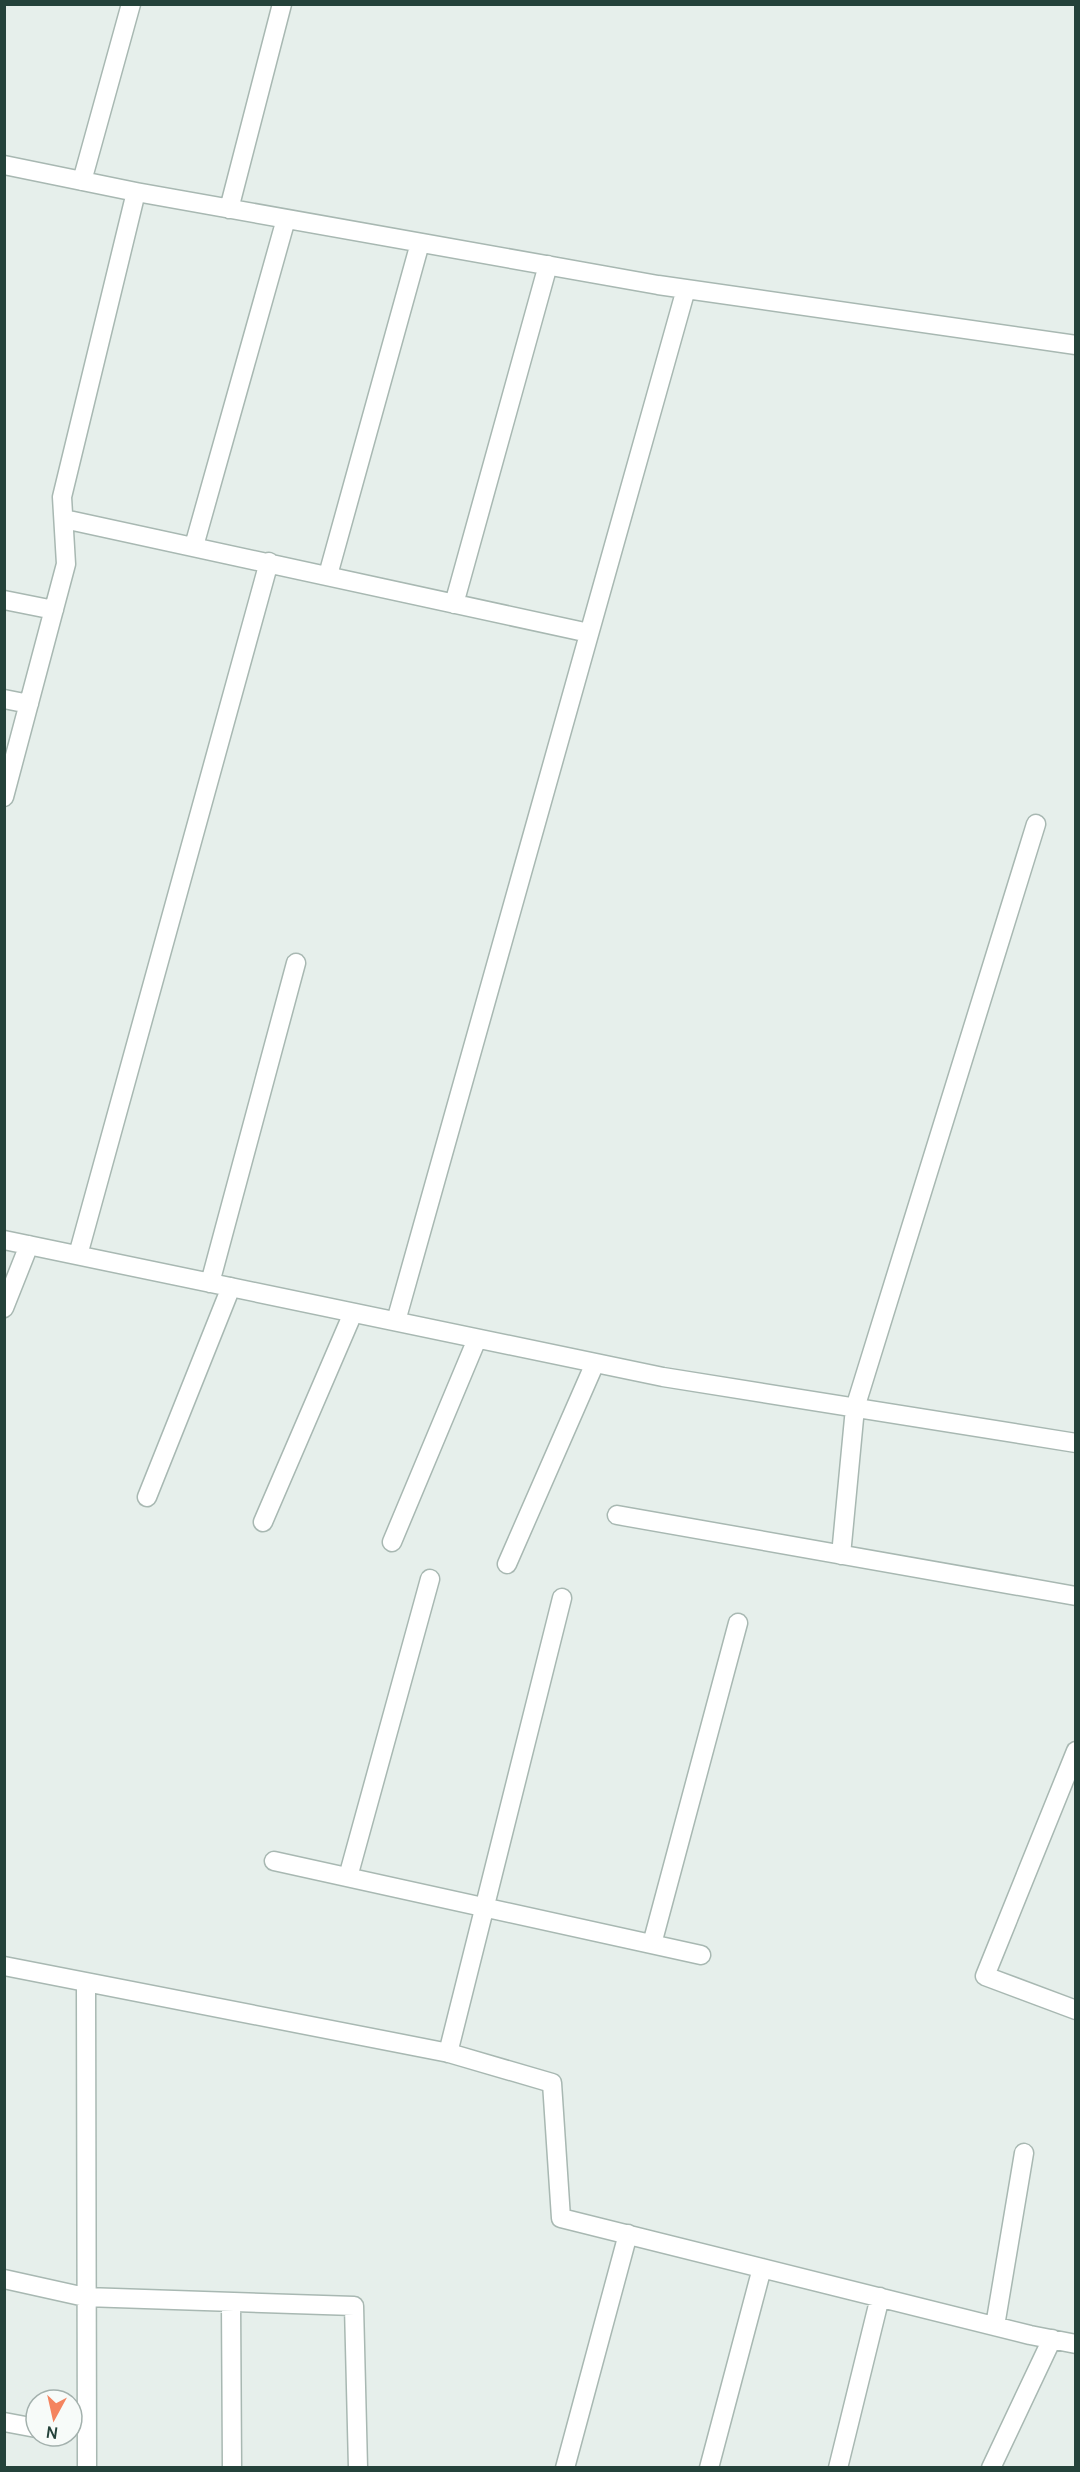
<svg xmlns="http://www.w3.org/2000/svg" width="1080" height="2472" viewBox="0 0 1080 2472" font-family="Manrope,sans-serif">
	<style>
		.lines { fill: none; stroke-linecap: round; stroke-linejoin: round }
		.minor-casing { stroke: #a8b8b2; stroke-width: 21 }
		.minor { stroke: #fff; stroke-width: 18 }
	</style>
	<rect width="100%" height="100%" fill="#e6efeb"/>
	<g class="lines">
		<defs>
			<path id="minor" d="M4 165 136 192 658 285 1076 345
				M82 181 131 4
				M229 209 282 4
				M64 519 589 633
				M194 546 286 219
				M328 575 420 243
				M4 600 54 610
				M454 604 548 265
				M4 699 29 704
				M4 797 66 564 62 497 136 192
				M4 1240 663 1377 1076 1443
				M78 1255 269 562
				M210 1283 296 963
				M4 1308 29 1245
				M396 1321 686 289
				M147 1497 231 1287
				M617 1515 1076 1596
				M263 1522 353 1313
				M392 1542 477 1339
				M841 1555 855 1408 1036 824
				M507 1564 595 1363
				M1076 1751 985 1976 1076 2010
				M274 1861 701 1955
				M348 1877 430 1579
				M652 1944 738 1623
				M4 1966 449 2053 552 2083 561 2218 1030 2335 1076 2344
				M86 1984 87 2468
				M448 2053 562 1598
				M4 2279 85 2297 354 2306 358 2468
				M231 2302 232 2468
				M995 2326 1024 2153
				M4 2422 36 2428
				M565 2468 628 2234
				M709 2468 762 2268
				M838 2468 880 2297
				M991 2468 1052 2339"/>
		</defs>
		<!-- minor casing -->
		<use href="#minor" class="minor-casing"/>
		<!-- minor -->
		<use href="#minor" class="minor"/>
	</g>
	<!-- border -->
	<rect width="1080" height="2472" fill="none" stroke="#24423a" stroke-width="12"/>
	<!-- north arrow -->
	<g transform="translate(54 2418) rotate(188)"><circle r="28" fill="#f7fbf9" stroke="#a3b1ad" stroke-width="1.5"/>
	<path d="M0-4.5L10 22L0 15L-10 22Z" fill="#f4845f"/>
	<text y="-9" font-size="16" font-weight="bold" text-anchor="middle" fill="#24423a">N</text>
	</g>
</svg>
